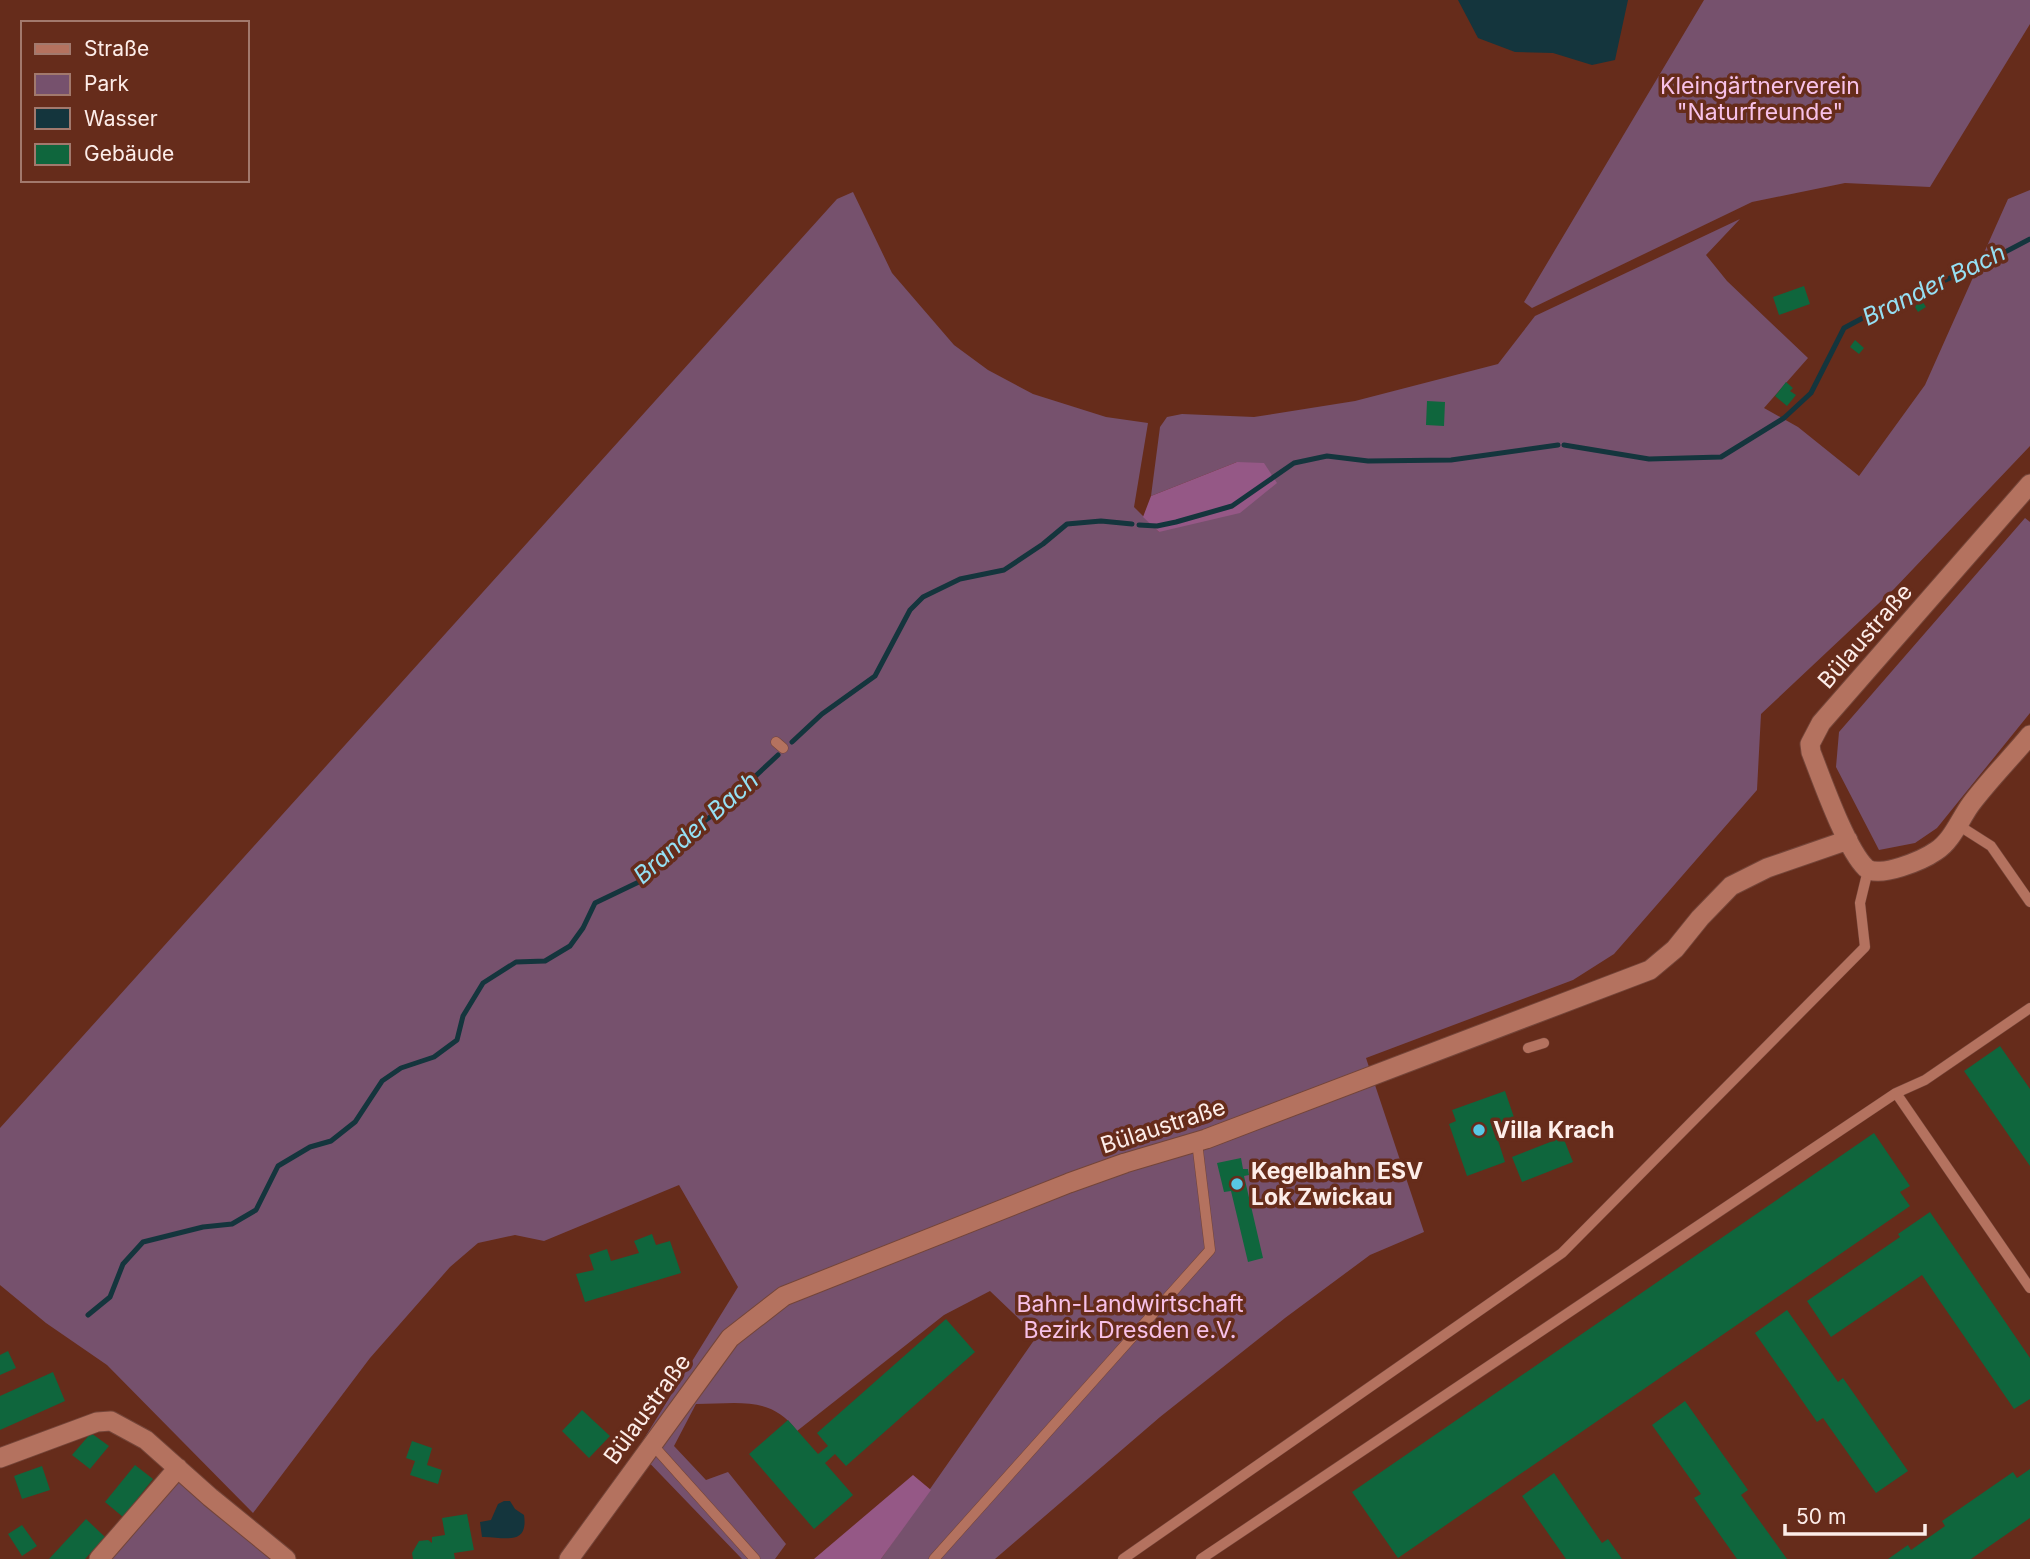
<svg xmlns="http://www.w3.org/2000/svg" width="2030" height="1559" viewBox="0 0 2030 1559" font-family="Inter,sans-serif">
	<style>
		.green { fill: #76516d }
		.forest { fill: #955886 }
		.water { fill: #14353d }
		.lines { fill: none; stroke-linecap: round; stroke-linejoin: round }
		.stream { stroke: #14353d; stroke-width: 5 }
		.building { fill: #0f663d }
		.service-casing { stroke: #744539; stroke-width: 11 }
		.minor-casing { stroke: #744539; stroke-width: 21 }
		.service { stroke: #b4725f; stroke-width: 10 }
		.minor { stroke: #b4725f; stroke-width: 19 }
		.poi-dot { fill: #58c8e4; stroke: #662c1b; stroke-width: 2.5 }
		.labels { text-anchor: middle; stroke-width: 7; stroke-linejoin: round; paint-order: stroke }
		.park-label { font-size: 23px; fill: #f7c1e8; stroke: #662c1b }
		.street-label { font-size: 23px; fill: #fdede9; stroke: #662c1b }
		.poi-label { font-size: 23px; font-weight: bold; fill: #fdede9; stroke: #662c1b; text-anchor: start }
		.water-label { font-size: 24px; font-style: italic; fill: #95e0f4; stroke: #662c1b }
	</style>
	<rect width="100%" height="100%" fill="#662c1b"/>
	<!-- green -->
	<path class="green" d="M1704 0H2030V24L1930 187 1845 183 1752 202 1532 308 1524 302Z
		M2030 190V446L1894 589 1761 714 1757 790 1614 954 1573 980 1366 1058 1424 1232 1370 1255 1285 1318 1160 1417 995 1559H881L1037 1336 990 1291 944 1315 797 1431C771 1395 736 1404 696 1404L674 1446 706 1480 728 1472 786 1544 775 1559H742L637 1450 738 1287 679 1185 544 1241 515 1235 478 1243 450 1267 370 1358 253 1513 107 1365 46 1323 0 1285V1128L837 199 853 192 892 273 954 345 988 370 1033 394 1106 417 1148 423 1134 507 1159 532 1237 462 1151 496 1160 427 1167 417 1182 414 1254 417 1355 401 1498 364 1535 316 1740 219 1706 255 1727 281 1808 358 1764 408 1798 427 1859 476 1925 385 2008 199Z
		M2025 518 2030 522V713L1937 828 1915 843 1879 850 1836 767 1839 732Z
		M179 1482 270 1559H111Z"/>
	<!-- forest -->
	<path class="forest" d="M1237 462 1264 463 1277 483 1240 513 1159 532 1143 517 1151 496Z
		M913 1475 931 1490 881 1559H814Z"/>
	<!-- water -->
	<path class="water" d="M1458 0H1628L1615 60 1592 65 1553 53 1515 52 1478 38Z
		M504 1501H510L515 1509 524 1515C529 1548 501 1536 482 1537L480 1522 491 1520 498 1504Z"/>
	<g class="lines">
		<!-- stream -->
		<path class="stream" d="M1564 445 1649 459 1721 457 1784 418 1811 393 1844 328 1876 311 1986 262 2030 239
			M1139 525 1157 526 1176 522 1232 506 1294 463 1327 456 1368 461 1451 460 1558 445
			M792 742 822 714 875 676 910 610 923 597 960 579 1004 570 1043 544 1067 524 1101 521 1132 524
			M88 1315 110 1297 123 1264 143 1242 203 1227 232 1224 256 1210 278 1166 310 1147 331 1141 355 1122 382 1081 401 1068 434 1057 457 1040 463 1016 483 983 516 962 545 961 570 946 583 928 595 903 645 879 664 850 717 812 778 755"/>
	</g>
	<!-- building -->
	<path class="building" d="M1804 286 1810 304 1779 315 1773 297Z
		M1918 294 1926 307 1918 312 1910 299Z
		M1855 340 1864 348 1859 354 1850 347Z
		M1786 382 1793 388 1790 391 1796 395 1787 406 1775 396Z
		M1427 401 1445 402 1444 426 1426 425Z
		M2000 1046 2030 1089V1166L1964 1071Z
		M1505 1091 1517 1126 1496 1134 1505 1162 1467 1176 1449 1124 1456 1121 1452 1110Z
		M1874 1133 1910 1186 1900 1192 1910 1206 1398 1558 1352 1492Z
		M1563 1137 1573 1162 1522 1182 1512 1157Z
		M1241 1158 1243 1169H1248L1249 1175 1244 1176 1263 1258 1248 1262 1231 1191 1224 1192 1217 1163Z
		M1930 1212 2030 1358V1399L2014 1409 1922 1275 1831 1337 1807 1301 1900 1237 1898 1234Z
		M652 1234 656 1245 670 1241 681 1273 585 1302 576 1274 594 1270 589 1255 607 1249 611 1261 639 1253 634 1241Z
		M1787 1310 1838 1382 1843 1378 1908 1471 1876 1493 1823 1418 1817 1422 1755 1333Z
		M946 1319 975 1352 846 1466 835 1454 825 1463 853 1495 814 1529 749 1454 788 1420 818 1454 828 1446 817 1433Z
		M8 1351 16 1368 0 1375V1355Z
		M53 1372 65 1401 0 1430V1396Z
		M1685 1401 1748 1490 1741 1495 1787 1559H1737L1694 1498 1701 1494 1652 1425Z
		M582 1410 610 1436 589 1458 562 1431Z
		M91 1433 109 1446 90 1469 72 1455Z
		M412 1441 432 1448 427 1465 442 1470 438 1484 410 1475 415 1461 406 1458Z
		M135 1465 153 1479 123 1517 105 1502Z
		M42 1466 50 1490 22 1499 14 1476Z
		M2030 1469V1518L1971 1559H1888L1908 1545 1911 1550 1945 1526 1942 1521 2013 1472 2017 1478Z
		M1554 1473 1602 1543 1608 1539 1622 1559H1566L1522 1496Z
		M467 1514 474 1550 454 1553 455 1559H413L412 1553 419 1541 428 1540 432 1543V1537L445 1535 442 1518Z
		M86 1519 105 1537 85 1559H49Z
		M22 1525 37 1546 22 1556 8 1534Z"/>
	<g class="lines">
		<defs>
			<path id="service" d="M776 742 783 748
				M1958 825 1991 846 2030 902
				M1528 1048 1544 1043
				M1896 1093 2030 1288
				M651 1443 755 1559
				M934 1559 1210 1250 1197 1142
				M1123 1559 1562 1253 1865 947 1860 903 1868 870
				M1201 1559 1896 1093 1925 1080 2030 1008"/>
			<path id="minor" d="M2030 484 1821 723 1810 744 1811 752C1822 780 1846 849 1866 868 1879 879 1923 860 1936 851 1952 841 1960 819 1971 804 1989 780 2011 758 2030 735
				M0 1458 97 1422 111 1421 146 1440 210 1497 286 1559
				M99 1559 178 1468
				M569 1559 730 1338 784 1296 1069 1183 1125 1163 1206 1139 1650 970 1675 949 1700 918 1731 886 1767 868 1848 840"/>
		</defs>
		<!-- service casing -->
		<use href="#service" class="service-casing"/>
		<!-- minor casing -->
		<use href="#minor" class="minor-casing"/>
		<!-- service -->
		<use href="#service" class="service"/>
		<!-- minor -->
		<use href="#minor" class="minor"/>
	</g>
	<!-- markers -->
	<g class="poi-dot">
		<circle cx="1479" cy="1130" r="7"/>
		<circle cx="1237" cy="1184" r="7"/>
	</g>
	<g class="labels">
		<!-- park labels -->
		<g class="park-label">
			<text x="1760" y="94">Kleingärtnerverein<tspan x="1760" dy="26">"Naturfreunde"</tspan></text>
			<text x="1130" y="1312">Bahn-Landwirtschaft<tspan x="1130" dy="26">Bezirk Dresden e.V.</tspan></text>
		</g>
		<!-- street labels -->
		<g class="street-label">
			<text transform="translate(1865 636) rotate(-49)" y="8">Bülaustraße</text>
			<text transform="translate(1163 1126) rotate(-18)" y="8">Bülaustraße</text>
			<text transform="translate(647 1409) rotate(-54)" y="8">Bülaustraße</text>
		</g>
		<!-- poi labels -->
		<g class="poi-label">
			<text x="1493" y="1138">Villa Krach</text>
			<text x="1251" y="1179">Kegelbahn ESV<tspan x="1251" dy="26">Lok Zwickau</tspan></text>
		</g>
		<!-- water labels -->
		<g class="water-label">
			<text transform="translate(1934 285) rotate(-26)" y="8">Brander Bach</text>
			<text transform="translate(696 828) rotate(-41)" y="8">Brander Bach</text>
		</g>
	</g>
	<!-- legend -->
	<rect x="21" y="21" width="228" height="161" fill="#662c1b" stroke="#a2796d" stroke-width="2"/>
	<rect x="35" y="44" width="35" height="10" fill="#b4725f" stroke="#a2796d" stroke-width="2"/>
	<text x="84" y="56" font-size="21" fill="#fdede9">Straße</text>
	<rect x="35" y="74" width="35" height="21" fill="#76516d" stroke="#a2796d" stroke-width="2"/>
	<text x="84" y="91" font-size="21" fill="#fdede9">Park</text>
	<rect x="35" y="108" width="35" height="21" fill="#14353d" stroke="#a2796d" stroke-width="2"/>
	<text x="84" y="126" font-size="21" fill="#fdede9">Wasser</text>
	<rect x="35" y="144" width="35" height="21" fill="#0f663d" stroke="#a2796d" stroke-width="2"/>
	<text x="84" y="161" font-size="21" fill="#fdede9">Gebäude</text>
	<!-- scale -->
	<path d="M1785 1524v10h140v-10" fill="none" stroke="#fdede9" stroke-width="3.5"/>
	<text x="1796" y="1524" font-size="21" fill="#fdede9" stroke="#662c1b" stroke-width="5" paint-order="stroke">50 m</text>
</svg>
